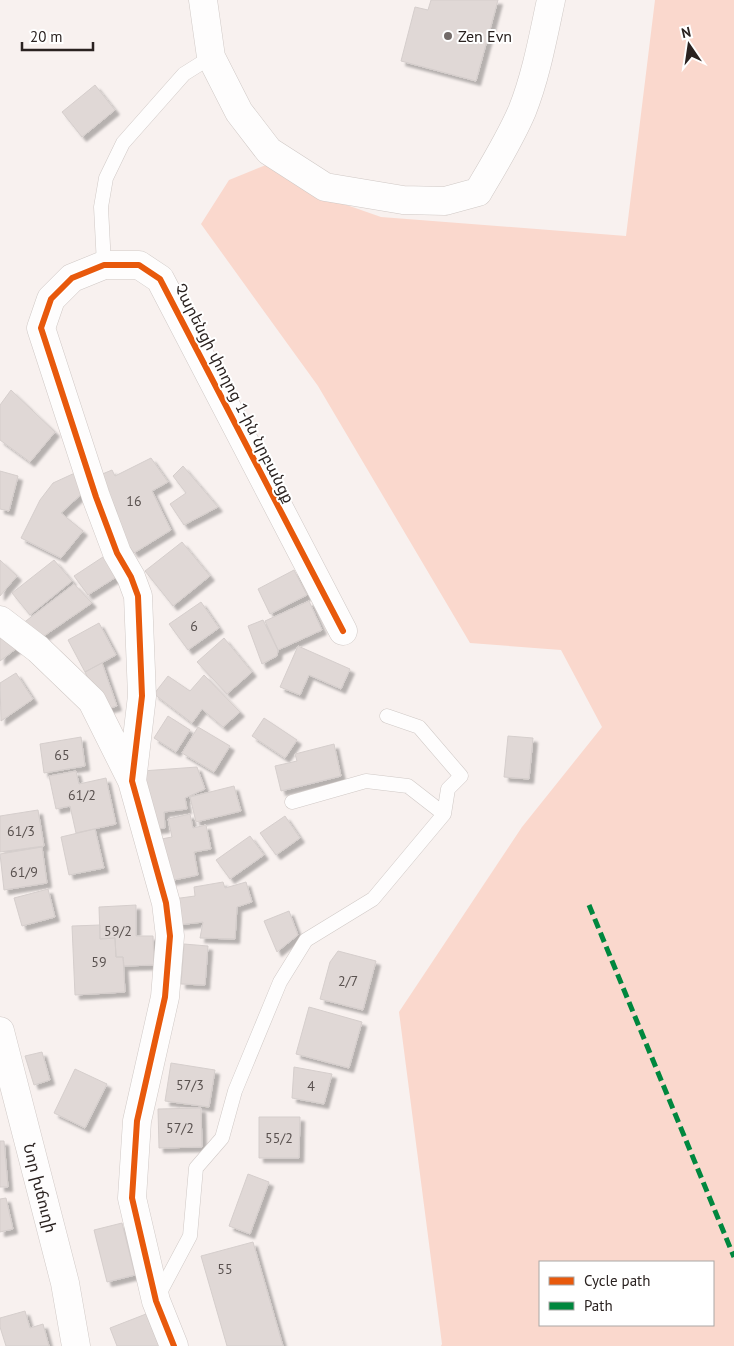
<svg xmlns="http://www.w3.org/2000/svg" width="734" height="1346" viewBox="0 0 734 1346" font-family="'PT Sans','Noto Sans Armenian',sans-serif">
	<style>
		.green { fill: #fad8cd; fill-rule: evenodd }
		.building { fill: #e0d8d6; stroke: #d5cecc; filter: url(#shadow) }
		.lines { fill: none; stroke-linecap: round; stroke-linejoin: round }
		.service-casing { stroke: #d0c9c6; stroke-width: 15 }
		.minor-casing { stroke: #d0c9c6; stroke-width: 29 }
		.tertiary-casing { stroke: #d0c9c6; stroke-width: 29 }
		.secondary-casing { stroke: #d0c9c6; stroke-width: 29 }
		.service { stroke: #fefdfd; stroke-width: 14 }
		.minor { stroke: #fefdfd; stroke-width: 28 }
		.tertiary { stroke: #fefdfd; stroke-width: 28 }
		.secondary { stroke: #fefdfd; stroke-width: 28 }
		.quiet { stroke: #00873e; stroke-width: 5; stroke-dasharray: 10 5; stroke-linecap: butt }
		.cycleway-casing { stroke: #fff; stroke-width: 9 }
		.cycleway { stroke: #e8590c; stroke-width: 6 }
		.poi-dot { fill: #726a68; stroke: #fff; stroke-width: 2 }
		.labels { text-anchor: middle; stroke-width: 4; stroke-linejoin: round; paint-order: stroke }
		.number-label { font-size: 14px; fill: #5a5250 }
		.poi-label { font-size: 16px; fill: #2a2220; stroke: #fff; text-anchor: start }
		.street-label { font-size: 16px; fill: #2a2220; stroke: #fff }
	</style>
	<defs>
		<filter id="shadow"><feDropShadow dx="4.5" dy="4.5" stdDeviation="1" flood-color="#0004"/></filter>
	</defs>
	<rect width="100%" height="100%" fill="#f8f1ef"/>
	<!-- green -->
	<path class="green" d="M655 0H734V1346H441L442 1344 399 1012 522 827 602 727 561 650 470 643 318 386 201 224 229 180 266 165 321 196 381 217 626 236ZM540 1262H713V1325H540Z"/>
	<!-- building -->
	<path class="building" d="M431 0H498L476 81 401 61 415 7 428 10Z
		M95 85 115 110 82 137 62 112Z
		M11 390 55 432 30 462 0 440V405Z
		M151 458 168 482 152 491 171 530 134 553 110 520 117 512 100 475 112 470 115 476Z
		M183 466 218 507 184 525 170 504 186 493 173 476Z
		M0 471 18 476 9 511 0 509Z
		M77 472 87 489 61 513 83 531 61 558 21 538 40 500 53 483Z
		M182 542 210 576 173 606 145 571Z
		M109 553 121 574 88 595 74 576Z
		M0 560 17 576 0 596Z
		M54 560 72 581 30 615 12 593Z
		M294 570 307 595 270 614 258 589Z
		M74 584 92 603 41 638 22 624Z
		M309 601 322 630 278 650 265 621Z
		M201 602 219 628 188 650 169 624Z
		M263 620 278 650 277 656 262 664 248 626Z
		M99 623 116 655 85 672 68 640Z
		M0 629 21 645 0 661Z
		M224 638 252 672 227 694 197 662Z
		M298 646 350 669 341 689 309 675 300 695 280 687Z
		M102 663 117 706 103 710 85 672Z
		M16 673 33 699 1 721 0 683Z
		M204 675 240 712 223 727 202 709 192 723 154 694 168 676 190 691Z
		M168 716 190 730 176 752 154 738Z
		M264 718 297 740 285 758 252 736Z
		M198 727 230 746 214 772 182 753Z
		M508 736 533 738 529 779 504 777Z
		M81 737 85 766 44 773 40 744Z
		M334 744 341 776 281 791 275 766 297 761 295 754Z
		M197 767 205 789 185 798 187 809 164 812 165 828 151 830 142 771Z
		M76 771 79 784 106 778 116 824 76 833 70 806 56 809 49 776Z
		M234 786 241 811 196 822 190 797Z
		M38 810 44 846 0 852V816Z
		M190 814 193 828 206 825 211 849 194 852 198 875 164 882 156 840 172 837 168 819Z
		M285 816 300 838 276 855 260 833Z
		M95 829 104 868 69 875 61 837Z
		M250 836 264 855 230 879 216 860Z
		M42 847 47 883 4 890 0 854Z
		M223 882 225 888 246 882 252 902 237 907 235 939 200 938 203 922 178 925 173 899 195 896 194 887Z
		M48 889 55 917 22 926 14 898Z
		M136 905V936H153L154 965 124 966 123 957H116L115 938 100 939 99 907Z
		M289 911 298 935 277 952 264 921Z
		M100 925V939L115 938 116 957H123L125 992 75 995 72 926Z
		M184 944 208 946 205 985 181 984Z
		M338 951 376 961 363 1010 320 999 330 962Z
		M309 1007 362 1022 349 1068 296 1054Z
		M42 1052 50 1080 34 1085 25 1056Z
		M171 1063 215 1070 209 1107 165 1101Z
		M294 1067 332 1074 324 1104 292 1098Z
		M75 1069 107 1084 85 1128 54 1113Z
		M201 1108 202 1147 159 1148 158 1109Z
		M259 1117H300L299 1158H259Z
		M0 1141H4L8 1187H0Z
		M248 1174 269 1182 250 1234 229 1226Z
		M6 1198 13 1229 0 1232V1199Z
		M122 1223 135 1275 107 1282 94 1230Z
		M253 1242 283 1346H227L201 1256Z
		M25 1311 30 1328 43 1324 49 1346H6L0 1327V1318Z
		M146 1314 159 1346H117L110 1328Z"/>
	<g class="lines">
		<defs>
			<path id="service" d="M104 265 101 207 106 178 123 143 184 74 211 57
				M292 802 366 781 408 786 444 814
				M157 1298 190 1236 196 1168 222 1138 235 1091 280 982 306 940 373 899 444 814 448 789 461 776 419 727 387 716"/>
			<path id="minor" d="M0 620 38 649 92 701 132 781
				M174 1346 156 1301 132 1198 137 1121 165 997 170 936 166 903 132 781 142 696 138 596 131 577 117 553 96 497 41 328 51 299 72 278 104 265H139L160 279 343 631"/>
			<path id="tertiary" d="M203 0 211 57 239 112 269 151 325 187 403 200 445 201 478 192C494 165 510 139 522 111 536 76 543 37 551 0"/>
			<g id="secondary">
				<path id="s1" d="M0 1031 65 1283 76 1346"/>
			</g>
		</defs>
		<!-- service casing -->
		<use href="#service" class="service-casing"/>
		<!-- minor casing -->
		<use href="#minor" class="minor-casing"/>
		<!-- tertiary casing -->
		<use href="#tertiary" class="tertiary-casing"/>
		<!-- secondary casing -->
		<use href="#secondary" class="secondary-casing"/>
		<!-- service -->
		<use href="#service" class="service"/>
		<!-- minor -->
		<use href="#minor" class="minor"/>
		<!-- tertiary -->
		<use href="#tertiary" class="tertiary"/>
		<!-- secondary -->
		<use href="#secondary" class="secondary"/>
		<!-- quiet -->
		<path class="quiet" d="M589 905 734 1257"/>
		<defs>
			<path id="cycleway" d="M174 1346 156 1301 132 1198 137 1121 165 997 170 936 166 903 132 781 142 696 138 596 131 577 117 553 96 497 41 328 51 299 72 278 104 265H139L160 279 343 631"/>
		</defs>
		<!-- cycleway casing -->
		<use href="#cycleway" class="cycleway-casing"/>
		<!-- cycleway -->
		<use href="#cycleway" class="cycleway"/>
	</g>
	<!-- markers -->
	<circle class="poi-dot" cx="448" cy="36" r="5"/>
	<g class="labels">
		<!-- number labels -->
		<g class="number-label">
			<text x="134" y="506">16</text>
			<text x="194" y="631">6</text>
			<text x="62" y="760">65</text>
			<text x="82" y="800">61/2</text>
			<text x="21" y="836">61/3</text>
			<text x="24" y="877">61/9</text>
			<text x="118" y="936">59/2</text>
			<text x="99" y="967">59</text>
			<text x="348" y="986">2/7</text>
			<text x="190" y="1090">57/3</text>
			<text x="311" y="1091">4</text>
			<text x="180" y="1133">57/2</text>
			<text x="279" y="1143">55/2</text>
			<text x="225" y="1274">55</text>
		</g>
		<!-- poi labels -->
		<g class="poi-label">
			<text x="458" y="42">Zen Evn</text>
		</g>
		<!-- street labels -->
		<g class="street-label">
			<text transform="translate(235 393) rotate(63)" y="6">Չարենցի փողոց 1-ին նրբանցք</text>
			<text dy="6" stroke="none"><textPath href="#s1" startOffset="162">Նոր խճուղի</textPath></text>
		</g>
	</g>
	<!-- legend -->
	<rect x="539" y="1261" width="175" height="65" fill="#ffffff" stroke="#aaa7a6"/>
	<rect x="549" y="1277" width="25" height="8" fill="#e8590c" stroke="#aaa7a6"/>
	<text x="584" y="1286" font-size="15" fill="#2a2220">Cycle path</text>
	<rect x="549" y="1302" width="25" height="8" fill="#00873e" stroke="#aaa7a6"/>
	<text x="584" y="1311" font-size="15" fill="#2a2220">Path</text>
	<!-- north arrow -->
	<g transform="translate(689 45) rotate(347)" stroke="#ffffff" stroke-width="4" paint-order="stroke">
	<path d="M0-4L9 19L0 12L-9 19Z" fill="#2a2220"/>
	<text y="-8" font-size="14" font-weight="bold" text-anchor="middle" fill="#2a2220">N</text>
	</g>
	<!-- scale -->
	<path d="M22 42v8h71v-8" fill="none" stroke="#2a2220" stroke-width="2.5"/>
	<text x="30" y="42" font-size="15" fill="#2a2220" stroke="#ffffff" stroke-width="4" paint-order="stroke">20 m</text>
</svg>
